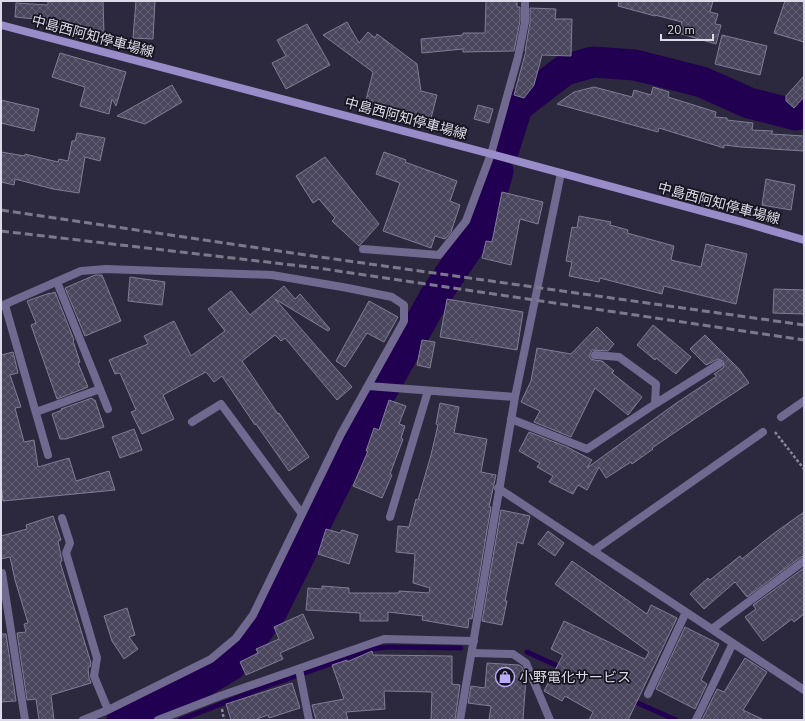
<svg xmlns="http://www.w3.org/2000/svg" width="805" height="721" viewBox="0 0 805 721" font-family="'Nunito Sans','Noto Sans JP',sans-serif">
	<style>
		.lines { fill: none; stroke-linecap: round; stroke-linejoin: round }
		.stream { stroke: #220051; stroke-width: 5 }
		.river { stroke: #220051; stroke-width: 31 }
		.building { fill: url(#building-cross-hatch); stroke: #817d97 }
		.path { stroke: #898698; stroke-width: 2.5; stroke-dasharray: 3 2; stroke-linecap: butt }
		.lane { stroke: #716a90; stroke-width: 8 }
		.street { stroke: #716a90; stroke-width: 8 }
		.secondary { stroke: #988dc9; stroke-width: 8 }
		.rail { stroke: #7c798c; stroke-width: 3; stroke-dasharray: 8 4; stroke-linecap: butt }
		.labels { text-anchor: middle; stroke-width: 3.5; stroke-linejoin: round; paint-order: stroke }
		.street-label { font-size: 14px; fill: #dddbe9; stroke: #15131d }
		.poi-label { font-size: 14px; fill: #dddbe9; stroke: #15131d; text-anchor: start }
	</style>
	<defs>
		<pattern id="building-cross-hatch" width="8" height="8" patternUnits="userSpaceOnUse"><rect width="8" height="8" fill="#4a465d"/><path d="M0 0l8 8M0 8l8-8" fill="none" stroke="#646074"/></pattern>
	</defs>
	<rect width="100%" height="100%" fill="#2c283e"/>
	<g class="lines">
		<!-- stream -->
		<path class="stream" d="M796 115 804 102
			M527 652 562 668
			M631 700 676 720
			M180 720 262 688 373 649 388 647 461 648"/>
		<!-- river -->
		<path class="river" d="M504 149 517 107 545 85 565 70 593 62 635 65 702 82 749 103 796 115
			M122 720 203 682 231 665 249 643 272 611 378 398 434 298 483 225 498 171"/>
	</g>
	<!-- building -->
	<path class="building" d="M48 1H103L104 34H81V27L46 24 47 20 15 17 16 3 48 5Z
		M136 1H155L153 39 133 38Z
		M486 1H517V7H520V21L514 51 463 52V49L422 53 421 39 463 35V33H485Z
		M619 1H713L710 12 718 14 715 24 721 25 716 44 678 33 682 22 655 15V16L618 6Z
		M785 1H804V42L774 33Z
		M530 8 556 9 555 19H572L571 56 542 55 534 85 524 98 514 95 526 51H525L530 23Z
		M347 22 359 43 368 32 375 38 377 34 417 64 421 91 437 95 429 126 410 121V124L363 112 373 72 323 35Z
		M307 24 330 65 286 89 272 63 286 56 277 40Z
		M722 35 767 46 760 75 715 64Z
		M60 53 126 72 116 106 112 99 109 114 80 106 85 87 52 77Z
		M804 76V97L794 108 786 101V96Z
		M172 85 182 102 145 124 117 116Z
		M594 87 632 97 634 90 651 95 653 87 669 92 668 97 716 112 715 117 727 118V120L753 123 752 130 773 131 771 134 804 136V151L741 147 724 145V148L659 128 658 132 557 104 574 92Z
		M1 100 39 109 34 131 1 123Z
		M478 105 493 109 489 123 474 119Z
		M77 133 105 138 100 161 85 157 79 193 53 189 15 179 14 185 1 182V152L25 156V154L58 162 59 159 68 161 72 141H75Z
		M384 152 406 160 405 162 457 181 450 201 460 205 451 232 445 239 435 236 431 248 383 231 400 183 376 174Z
		M325 157 379 224 359 246 332 221 335 218 319 199 313 203 296 176Z
		M766 179 795 185 791 210 762 205Z
		M502 192 543 202 538 224 520 219 511 265 482 258 486 241 492 242Z
		M579 216 611 222 610 225 628 230 627 233 674 246 671 260 701 267 706 244 747 254 736 304 664 286 662 294 600 278 599 282 569 276 572 262 566 261 572 227 577 228Z
		M95 275H102L121 321 85 336 65 288Z
		M130 277 165 282 162 305 128 301Z
		M284 286 295 299 300 294 330 329 328 331 275 299 352 387 337 400 285 338 281 341 275 335 242 361 278 414 279 413 309 457 289 471 256 424 255 425 222 376 214 382 206 372 163 395 174 419 142 434 131 412 136 410 120 373 115 374 109 360 148 344 144 336 174 321 191 356 225 331 208 309 231 291 250 315Z
		M774 289 804 290V314L773 313Z
		M55 292 74 340 73 341 80 362 78 363 88 387 57 399 31 325 36 323 27 301 50 293V294Z
		M447 299 523 312 517 350 440 337Z
		M369 301 398 317 384 342 367 333 345 367 336 361Z
		M653 325 691 357 676 374 656 358 655 360 637 345Z
		M597 327 614 344 608 351 592 350 590 354V358L594 360 602 361 614 371 612 373 642 397 628 415 595 388 571 437 534 422 540 411 521 402 531 381 537 348 571 354Z
		M705 335 739 369 749 383 696 418 652 448 653 449 632 464 631 462 606 478 599 467 587 490 578 485 573 494 549 482 553 476 537 467 540 463 519 451 529 432 567 447 592 460 587 468 675 404 717 376 714 374 724 367 723 361 718 359 706 365 690 349Z
		M422 340 435 342 430 368 417 365Z
		M13 352 18 373 10 375 21 407 15 408 24 442 34 440 38 467 69 458 76 481 109 471 115 490 3 501 1 483V355Z
		M92 398 93 400H95L104 427 66 439H60L52 414 62 410 61 409Z
		M389 400 406 406 399 424 405 426 401 438 403 439 390 474 392 475 382 498 353 486 368 451H366L374 428 379 430Z
		M440 403 459 407 454 433 487 439 481 472 496 475 489 507H491L472 619 469 618 468 628 422 620 423 616 388 612V621H360V613L306 610 308 588 322 589V586L349 588V593H399V591L429 593 430 588 413 583 415 554 396 552 398 526 409 527 416 499 418 500 431 455 438 425 436 424Z
		M134 429 142 450 120 458 112 437Z
		M501 510 530 516 523 544 517 542 505 601H507L502 625 482 621Z
		M804 512V556L801 557 747 597 735 582 704 609 690 594 708 578 710 580 740 556 742 559 773 534Z
		M53 516 61 540 58 541 62 561 60 562 91 663 90 667H88L89 678 91 683 51 695 54 720H39L36 699 27 700 17 633 26 632 24 624 28 623 15 580 10 557 1 559V536L27 529 26 525Z
		M326 529 340 533 342 530 358 535 349 564 318 554Z
		M548 531 564 543 555 556 538 544Z
		M572 561 647 614 651 605 677 618 628 720H589L593 712 565 696 562 701 544 691 563 655 551 649 564 621 645 659 649 652 555 584Z
		M804 568V614L794 622 792 619 763 641 745 617 756 609 753 605Z
		M127 608 135 635 129 637 138 649 124 659 112 641 104 616Z
		M303 614 314 638 280 653 283 659 246 675 240 662 258 653 256 649 279 639 274 627Z
		M685 627 719 644 701 680 707 684 695 709 656 689Z
		M1 634H6L16 701 1 702Z
		M372 651 373 655 452 656V684L460 685 455 720H431L432 692 384 691 385 709 346 712 348 720H316L312 705 344 699 332 665 347 660V662Z
		M745 658 767 672 743 710 764 720H702L717 689 724 692Z
		M487 663 519 665 522 667 526 677 523 720H489L491 706 468 703 471 686 485 688Z
		M292 683 300 708 269 718 268 715 254 720H231L226 704Z"/>
	<g class="lines">
		<!-- path -->
		<path class="path" d="M775 432 804 469
			M222 709 224 720"/>
		<!-- lane -->
		<path class="lane" d="M472 653 513 654 526 663 550 720"/>
		<!-- street -->
		<path class="street" d="M363 249 439 255 466 221 491 154 518 57 525 22V1
			M57 282 108 409
			M5 305 48 455
			M1 306 81 271 106 269 272 275 348 288 392 297 404 305V321L341 434 253 615 236 638 211 659 108 710 83 720
			M368 386 515 397
			M655 404 719 364
			M36 412 100 389
			M781 417 804 401
			M511 419 587 449 655 404 656 384 619 357 595 355
			M192 422 221 404 302 514
			M498 488 804 690
			M390 517 428 391
			M62 518 70 543 66 553 97 658 94 676 108 710
			M593 551 763 432
			M2 573 25 720
			M712 629 804 561
			M299 669 309 720
			M648 694 686 612
			M158 720 220 696 384 639 474 641
			M460 720 515 397 561 173
			M696 720 733 643"/>
		<!-- secondary -->
		<path class="secondary" d="M1 25 491 154 742 222 804 240"/>
		<!-- rail -->
		<path class="rail" d="M1 210 320 257 804 325
			M1 231 318 268 804 340"/>
	</g>
	<!-- icons -->
	<defs>
		<symbol id="shop-ring" viewBox="-11 -11 22 22"><circle r="9.5" fill="#15131d" stroke="#b9abf7" stroke-width="1.5"/><path d="M-5-2.5h2.3a2.7 3.5 0 0 1 5.4 0H5L5.5 6h-11ZM-1.5-2.5h3a1.5 2.3 0 0 0-3 0Z" fill="#b9abf7"/></symbol>
	</defs>
	<g fill-rule="evenodd">
		<use href="#shop-ring" x="494" y="666" width="22" height="22"/>
	</g>
	<g class="labels">
		<!-- street labels -->
		<g class="street-label">
			<text transform="translate(93 36) rotate(15)" y="5">中島西阿知停車場線</text>
			<text transform="translate(406 118) rotate(15)" y="5">中島西阿知停車場線</text>
			<text transform="translate(719 203) rotate(15)" y="5">中島西阿知停車場線</text>
		</g>
		<!-- poi labels -->
		<g class="poi-label">
			<text x="519" y="682">小野電化サービス</text>
		</g>
	</g>
	<!-- border -->
	<rect width="805" height="721" fill="none" stroke="#dddbe9" stroke-width="4"/>
	<!-- scale -->
	<path d="M661 34v6h52v-6" fill="none" stroke="#dddbe9" stroke-width="2"/>
	<text x="667" y="34" font-size="12" fill="#dddbe9" stroke="#15131d" stroke-width="3" paint-order="stroke">20 m</text>
</svg>
